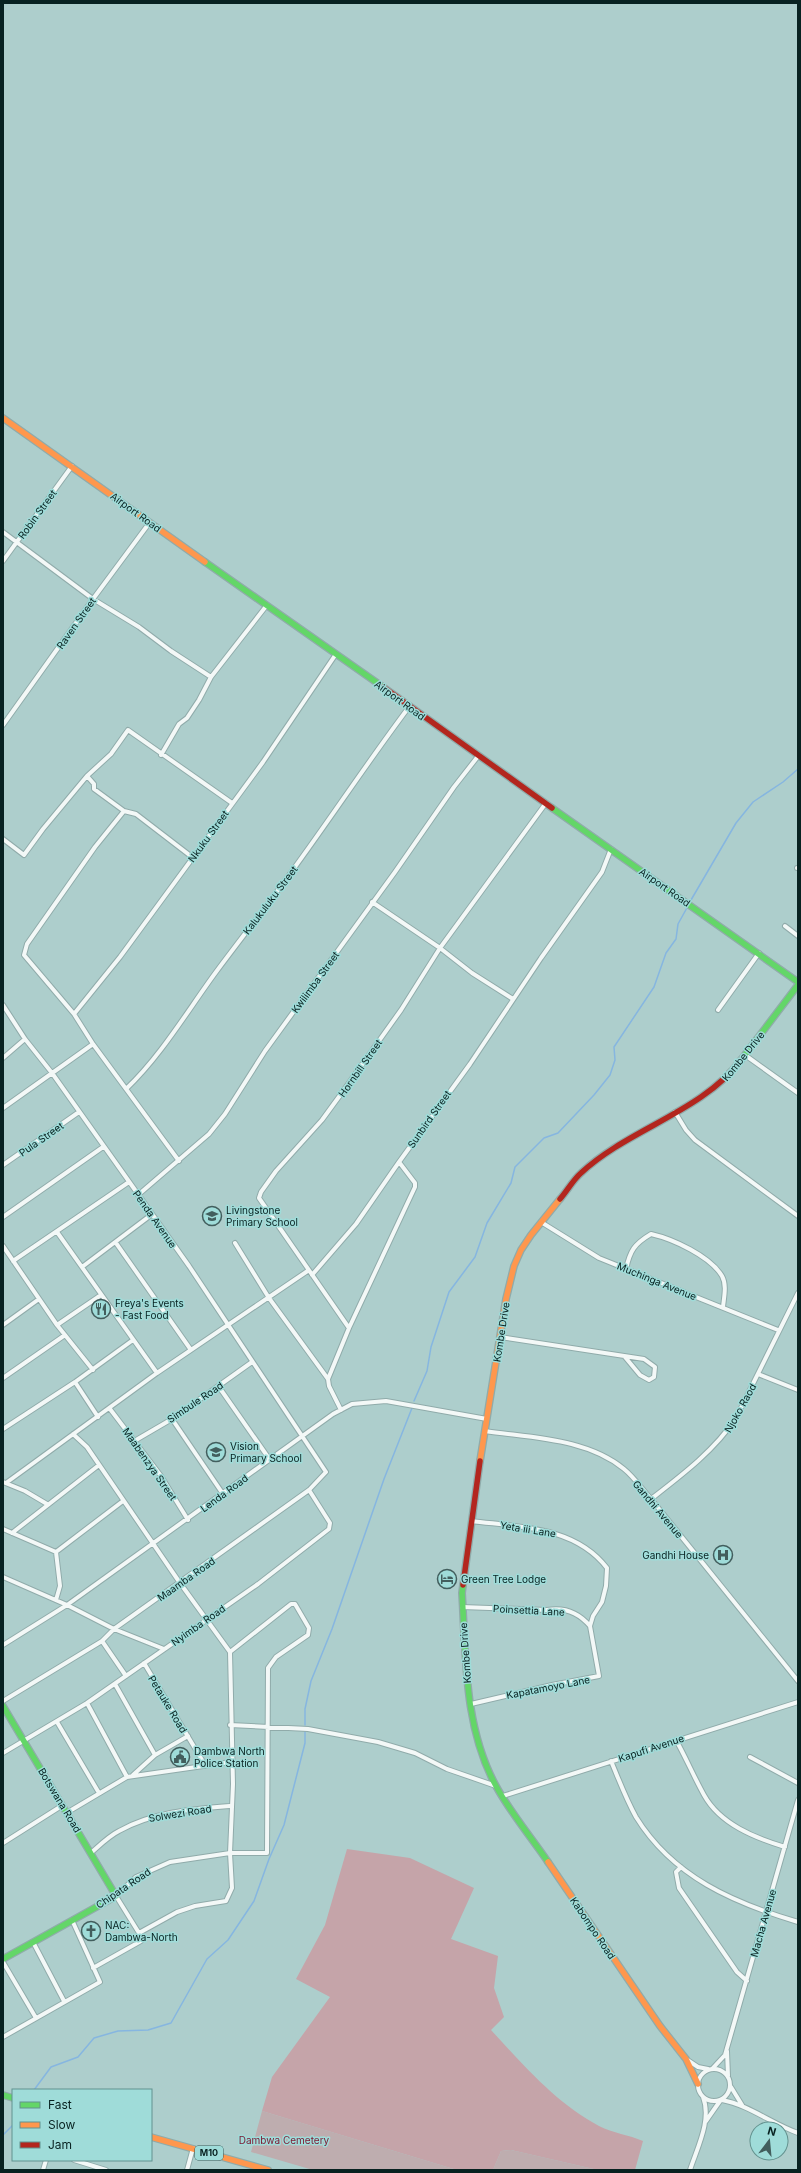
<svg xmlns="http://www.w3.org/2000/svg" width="801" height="2173" viewBox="0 0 801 2173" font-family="Inter,sans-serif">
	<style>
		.green { fill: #beadaf }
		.forest { fill: #c5a4a9 }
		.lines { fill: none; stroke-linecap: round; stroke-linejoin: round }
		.stream { stroke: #86b6e0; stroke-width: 1.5 }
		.street-casing { stroke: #90abaa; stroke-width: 6 }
		.fast-casing { stroke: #90abaa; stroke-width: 8 }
		.slow-casing { stroke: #90abaa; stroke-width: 8 }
		.jam-casing { stroke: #90abaa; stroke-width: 8 }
		.street { stroke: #f3f8f7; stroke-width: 4 }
		.fast { stroke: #63d668; stroke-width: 5.5 }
		.slow { stroke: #ff974d; stroke-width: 5.5 }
		.jam { stroke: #b3261e; stroke-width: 5.5 }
		.labels { text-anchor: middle; stroke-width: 3; stroke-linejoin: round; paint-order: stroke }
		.shield { fill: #9fdcd9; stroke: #355a58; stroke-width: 1 }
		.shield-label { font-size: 9px; font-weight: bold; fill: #082221 }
		.street-label { font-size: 10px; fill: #082221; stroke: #9fdcd9 }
		.poi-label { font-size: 10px; fill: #082221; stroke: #9fdcd9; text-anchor: start }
		.park-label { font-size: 10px; fill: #7d1630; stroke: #9fdcd9 }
	</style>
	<rect width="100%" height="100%" fill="#adcecc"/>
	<!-- green -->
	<path class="green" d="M262 2111 457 2170H313L251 2152Z
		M511 2150 598 2170H493L501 2151Z"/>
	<!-- forest -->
	<path class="forest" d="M347 1849 410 1858 474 1888 451 1939 498 1956 494 1988 504 2017 491 2030C523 2065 557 2104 599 2126 613 2133 629 2135 643 2141L635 2170H598L511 2150 501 2151 493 2170H457L262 2111 272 2077 330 1997 296 1979 325 1925Z"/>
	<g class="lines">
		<!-- stream -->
		<path class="stream" d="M691 900 736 823 753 802 783 782 798 769
			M414 1401 427 1371 431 1347 449 1292 475 1257 487 1223 511 1183 515 1167 544 1138 558 1133 594 1095 610 1075 615 1060 614 1047 654 987 666 953 676 939 678 924 688 906
			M305 1725V1709L311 1681 332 1629 384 1479 412 1408
			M34 2090 51 2067 78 2057 94 2038 118 2031 148 2030 171 2023 207 1959 228 1940 254 1901 269 1859 284 1825 305 1743V1732
			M3 2135 13 2125"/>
		<defs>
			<path id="street" d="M3 532 93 599 139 627 171 651 211 677
				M3 561 72 466
				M3 725 93 599 150 522
				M161 755 179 724 187 718 199 700 211 677 267 605
				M87 776 94 784V789L124 811
				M3 839 24 855 43 829 87 776 111 754 128 730 232 803
				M797 868H798
				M372 902 440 948 472 973 513 999
				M785 926 798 936
				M3 1005 25 1039 52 1073 189 1266 326 1472 309 1490 114 1629 102 1641 3 1701
				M718 1010 759 953
				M74 1014 120 957 263 762 336 654
				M745 1055 798 1093
				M3 1058 25 1039
				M126 1089C161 1056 188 1010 216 972 239 941 262 912 284 882 327 824 366 764 409 707
				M3 1108 93 1044
				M675 1112 686 1130 695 1140 798 1216
				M179 1161 93 1044 74 1014 24 955 27 944 95 847 124 811 136 814 192 857
				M3 1165 79 1112
				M138 1195 209 1134 225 1114 265 1051 395 872 454 787 479 755
				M3 1217 103 1147
				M541 1222 599 1258 778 1330
				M57 1232 157 1373
				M116 1243 191 1350
				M235 1243 269 1298 328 1379
				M3 1246 57 1325 93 1370
				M13 1261 129 1182
				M82 1267 151 1215
				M626 1269C630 1251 634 1244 651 1234 673 1239 710 1256 722 1276 727 1285 724 1297 723 1307
				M312 1275 356 1224 399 1162
				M3 1325 39 1299
				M57 1325 101 1295
				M349 1328 259 1198 261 1192 276 1171 322 1120 341 1094 401 1010 440 948 546 803
				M500 1337 644 1359 655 1367 654 1377 649 1380 640 1375 625 1357
				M758 1374 798 1390
				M3 1378 65 1335
				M75 1382 98 1417
				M219 1387 270 1460
				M110 1409 161 1476 188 1520
				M341 1410 329 1386 328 1379 349 1328 415 1187V1183L399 1162 470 1064 541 958 602 872 611 849
				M172 1419 223 1494
				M3 1429 75 1382 133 1340
				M485 1431C531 1438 586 1438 624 1469 634 1477 642 1489 651 1499L798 1681
				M73 1434 87 1447 180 1583 230 1652 233 1784 230 1853 232 1888 226 1901 195 1906 177 1912 139 1933
				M136 1440 172 1419 252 1362
				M3 1482 25 1491 47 1504
				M6 1483 157 1373 309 1270
				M651 1499C682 1475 714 1451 736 1418L798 1293
				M3 1529 56 1552 123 1501
				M12 1533 99 1465
				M3 1577 67 1605 114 1629 164 1649
				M56 1600 60 1586 56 1552
				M462 1607 547 1610C564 1607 579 1613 590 1626
				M102 1641 126 1676
				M3 1645 67 1605 333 1414 352 1404 386 1401 487 1419
				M144 1663 205 1765
				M115 1684 155 1755
				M87 1703 127 1777
				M471 1704 552 1685 599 1676 590 1626 593 1616 602 1602 606 1586 607 1568C575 1526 519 1527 471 1521
				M57 1722 99 1793
				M230 1725 308 1729 378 1742 415 1753 447 1769 496 1786
				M676 1740C686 1758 694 1777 704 1795 720 1824 755 1838 785 1847
				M3 1753 87 1703 258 1584 329 1529 330 1523 309 1490
				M750 1757 798 1783
				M611 1761C619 1780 626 1799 636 1817 673 1877 734 1903 798 1922
				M133 1775 155 1755 188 1736
				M503 1796 798 1702
				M68 1812 127 1777 231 1762
				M3 1843 63 1805
				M92 1852C100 1845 109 1836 119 1831 153 1812 192 1809 230 1806
				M681 1867 676 1872 679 1888 737 1972 747 1981
				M33 1942 64 2001
				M3 1962 36 2018
				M93 1968 141 1941 139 1933 116 1896 136 1877 170 1862 230 1853H267L268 1668 276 1657 308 1635 309 1628 295 1604H291L230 1652
				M3 2037 100 1982 72 1920
				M727 2051 728 2076
				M686 2059 698 2067 708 2069
				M698 2085a16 16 0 1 1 32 0a16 16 0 1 1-32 0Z
				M712 2069 725 2055 798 1800
				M731 2087 742 2105
				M722 2100C749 2105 772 2124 798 2133
				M706 2121 720 2101
				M74 2160 106 2170
				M43 2170 46 2160
				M187 2170 193 2148
				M690 2170C697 2148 712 2120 703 2097"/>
			<path id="fast" d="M205 562 383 687
				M552 808 798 982
				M741 1060 798 985
				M463 1585 462 1593C466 1657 464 1728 496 1786 510 1812 531 1837 548 1862
				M3 1706 116 1896 3 1959
				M3 2095 13 2098"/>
			<path id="slow" d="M3 418 205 562
				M480 1461 506 1299 514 1266 521 1250 531 1235 560 1199
				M548 1862 660 2026 686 2059 698 2084
				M151 2137 268 2170"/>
			<path id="jam" d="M383 687 552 808
				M560 1199C567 1191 573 1180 581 1173 628 1129 702 1112 741 1060
				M463 1585 480 1461"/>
		</defs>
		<!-- street casing -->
		<use href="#street" class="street-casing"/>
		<!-- fast casing -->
		<use href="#fast" class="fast-casing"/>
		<!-- slow casing -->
		<use href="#slow" class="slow-casing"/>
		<!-- jam casing -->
		<use href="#jam" class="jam-casing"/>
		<!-- street -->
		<use href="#street" class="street"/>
		<!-- fast -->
		<use href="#fast" class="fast"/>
		<!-- slow -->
		<use href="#slow" class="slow"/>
		<!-- jam -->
		<use href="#jam" class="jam"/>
	</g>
	<!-- icons -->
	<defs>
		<symbol id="school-ring" viewBox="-11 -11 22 22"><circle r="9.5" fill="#9fdcd9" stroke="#425e5d" stroke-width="1.5"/><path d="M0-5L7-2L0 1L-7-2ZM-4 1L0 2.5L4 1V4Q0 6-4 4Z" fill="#425e5d"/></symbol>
		<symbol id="restaurant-ring" viewBox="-11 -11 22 22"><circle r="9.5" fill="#9fdcd9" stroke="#425e5d" stroke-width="1.5"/><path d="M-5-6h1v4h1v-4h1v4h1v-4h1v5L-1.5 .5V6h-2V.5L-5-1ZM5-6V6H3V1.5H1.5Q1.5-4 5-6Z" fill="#425e5d"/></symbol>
		<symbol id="hospital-ring" viewBox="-11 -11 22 22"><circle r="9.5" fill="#9fdcd9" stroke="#425e5d" stroke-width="1.5"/><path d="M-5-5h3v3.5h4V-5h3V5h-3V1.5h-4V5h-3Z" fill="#425e5d"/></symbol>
		<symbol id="hotel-ring" viewBox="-11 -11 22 22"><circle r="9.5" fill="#9fdcd9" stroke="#425e5d" stroke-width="1.5"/><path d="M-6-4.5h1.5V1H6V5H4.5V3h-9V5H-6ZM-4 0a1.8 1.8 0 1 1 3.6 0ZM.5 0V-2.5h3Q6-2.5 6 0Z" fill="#425e5d"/></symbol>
		<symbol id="civic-ring" viewBox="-11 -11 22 22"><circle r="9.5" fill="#9fdcd9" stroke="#425e5d" stroke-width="1.5"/><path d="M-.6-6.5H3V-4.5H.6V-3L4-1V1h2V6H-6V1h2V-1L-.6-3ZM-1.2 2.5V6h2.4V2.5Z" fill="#425e5d"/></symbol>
		<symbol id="church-ring" viewBox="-11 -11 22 22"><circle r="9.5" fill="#9fdcd9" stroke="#425e5d" stroke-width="1.5"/><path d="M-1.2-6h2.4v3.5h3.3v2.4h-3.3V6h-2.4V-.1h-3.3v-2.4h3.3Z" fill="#425e5d"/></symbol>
	</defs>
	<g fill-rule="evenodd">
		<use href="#school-ring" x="201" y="1205" width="22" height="22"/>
		<use href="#restaurant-ring" x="90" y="1298" width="22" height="22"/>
		<use href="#school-ring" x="205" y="1441" width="22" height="22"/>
		<use href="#hospital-ring" x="712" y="1544" width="22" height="22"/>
		<use href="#hotel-ring" x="436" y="1568" width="22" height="22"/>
		<use href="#civic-ring" x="169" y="1746" width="22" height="22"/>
		<use href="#church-ring" x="80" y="1920" width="22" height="22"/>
	</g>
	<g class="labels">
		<!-- shield labels -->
		<rect class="shield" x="195" y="2146" width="28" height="14" rx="3"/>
		<g class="shield-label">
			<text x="209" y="2156">M10</text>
		</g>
		<!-- street labels -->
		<g class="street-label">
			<text transform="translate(136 512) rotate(36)" y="4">Airport Road</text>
			<text transform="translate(37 514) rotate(-54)" y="4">Robin Street</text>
			<text transform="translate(76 623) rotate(-55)" y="4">Raven Street</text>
			<text transform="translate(400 700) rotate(36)" y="4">Airport Road</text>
			<text transform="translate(208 836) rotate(-54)" y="4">Nkuku Street</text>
			<text transform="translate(665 887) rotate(35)" y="4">Airport Road</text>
			<text transform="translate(270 900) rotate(-53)" y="4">Kalukuluku Street</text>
			<text transform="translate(315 982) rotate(-54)" y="4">Kwilimba Street</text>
			<text transform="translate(743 1056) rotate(-51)" y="4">Kombe Drive</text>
			<text transform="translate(360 1068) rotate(-55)" y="4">Hornbill Street</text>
			<text transform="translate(429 1119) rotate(-55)" y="4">Sunbird Street</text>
			<text transform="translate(41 1139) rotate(-35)" y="4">Pula Street</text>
			<text transform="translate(155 1219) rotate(55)" y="4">Penda Avenue</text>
			<text transform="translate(657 1281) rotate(22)" y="4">Muchinga Avenue</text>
			<text transform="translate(501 1332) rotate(-81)" y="4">Kombe Drive</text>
			<text transform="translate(195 1402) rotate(-34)" y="4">Simbule Road</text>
			<text transform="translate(740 1408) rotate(-61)" y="4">Njoko Raod</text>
			<text transform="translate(150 1464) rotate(55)" y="4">Maabenzya Street</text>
			<text transform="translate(224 1493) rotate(-36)" y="4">Lenda Road</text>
			<text transform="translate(658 1509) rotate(50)" y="4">Gandhi Avenue</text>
			<text transform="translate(528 1529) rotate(9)" y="4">Yeta iii Lane</text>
			<text transform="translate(186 1579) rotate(-35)" y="4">Maamba Road</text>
			<text transform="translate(529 1610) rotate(3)" y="4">Poinsettia Lane</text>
			<text transform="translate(198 1625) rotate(-35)" y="4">Nyimba Road</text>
			<text transform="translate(465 1653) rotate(-94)" y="4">Kombe Drive</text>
			<text transform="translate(548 1687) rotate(-11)" y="4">Kapatamoyo Lane</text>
			<text transform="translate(168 1704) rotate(59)" y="4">Petauke Road</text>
			<text transform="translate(651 1748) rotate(-18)" y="4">Kapufi Avenue</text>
			<text transform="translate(60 1800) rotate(59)" y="4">Botswana Road</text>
			<text transform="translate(180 1813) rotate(-9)" y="4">Solwezi Road</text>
			<text transform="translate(123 1888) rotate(-34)" y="4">Chipata Road</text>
			<text transform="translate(763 1923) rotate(-74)" y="4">Macha Avenue</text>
			<text transform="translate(593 1928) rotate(56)" y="4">Kabompo Road</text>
		</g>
		<!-- poi labels -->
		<g class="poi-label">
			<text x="226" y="1214">Livingstone<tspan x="226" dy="12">Primary School</tspan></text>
			<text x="115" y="1307">Freya's Events<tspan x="115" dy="12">- Fast Food</tspan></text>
			<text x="230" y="1450">Vision<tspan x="230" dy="12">Primary School</tspan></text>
			<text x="709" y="1559" text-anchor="end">Gandhi House</text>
			<text x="461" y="1583">Green Tree Lodge</text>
			<text x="194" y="1755">Dambwa North<tspan x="194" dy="12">Police Station</tspan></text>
			<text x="105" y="1929">NAC:<tspan x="105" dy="12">Dambwa-North</tspan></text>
		</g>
		<!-- park labels -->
		<g class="park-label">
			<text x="284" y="2144">Dambwa Cemetery</text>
		</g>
	</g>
	<!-- border -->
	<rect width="801" height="2173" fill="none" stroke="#082221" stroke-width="8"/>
	<!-- legend -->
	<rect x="12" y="2089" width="140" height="72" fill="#9fdcd9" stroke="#63928f"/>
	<rect x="20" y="2102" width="20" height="6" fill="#63d668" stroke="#63928f"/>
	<text x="48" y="2109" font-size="12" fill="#082221">Fast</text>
	<rect x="20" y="2122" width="20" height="6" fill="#ff974d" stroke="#63928f"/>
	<text x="48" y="2129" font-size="12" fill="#082221">Slow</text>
	<rect x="20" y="2142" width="20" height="6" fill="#b3261e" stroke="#63928f"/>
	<text x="48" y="2149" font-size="12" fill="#082221">Jam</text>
	<!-- north arrow -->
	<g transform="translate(769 2141) rotate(16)"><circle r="19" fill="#9fdcd9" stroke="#63928f"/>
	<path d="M0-3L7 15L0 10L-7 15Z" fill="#425e5d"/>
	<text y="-6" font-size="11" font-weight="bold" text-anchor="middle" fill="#082221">N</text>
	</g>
</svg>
